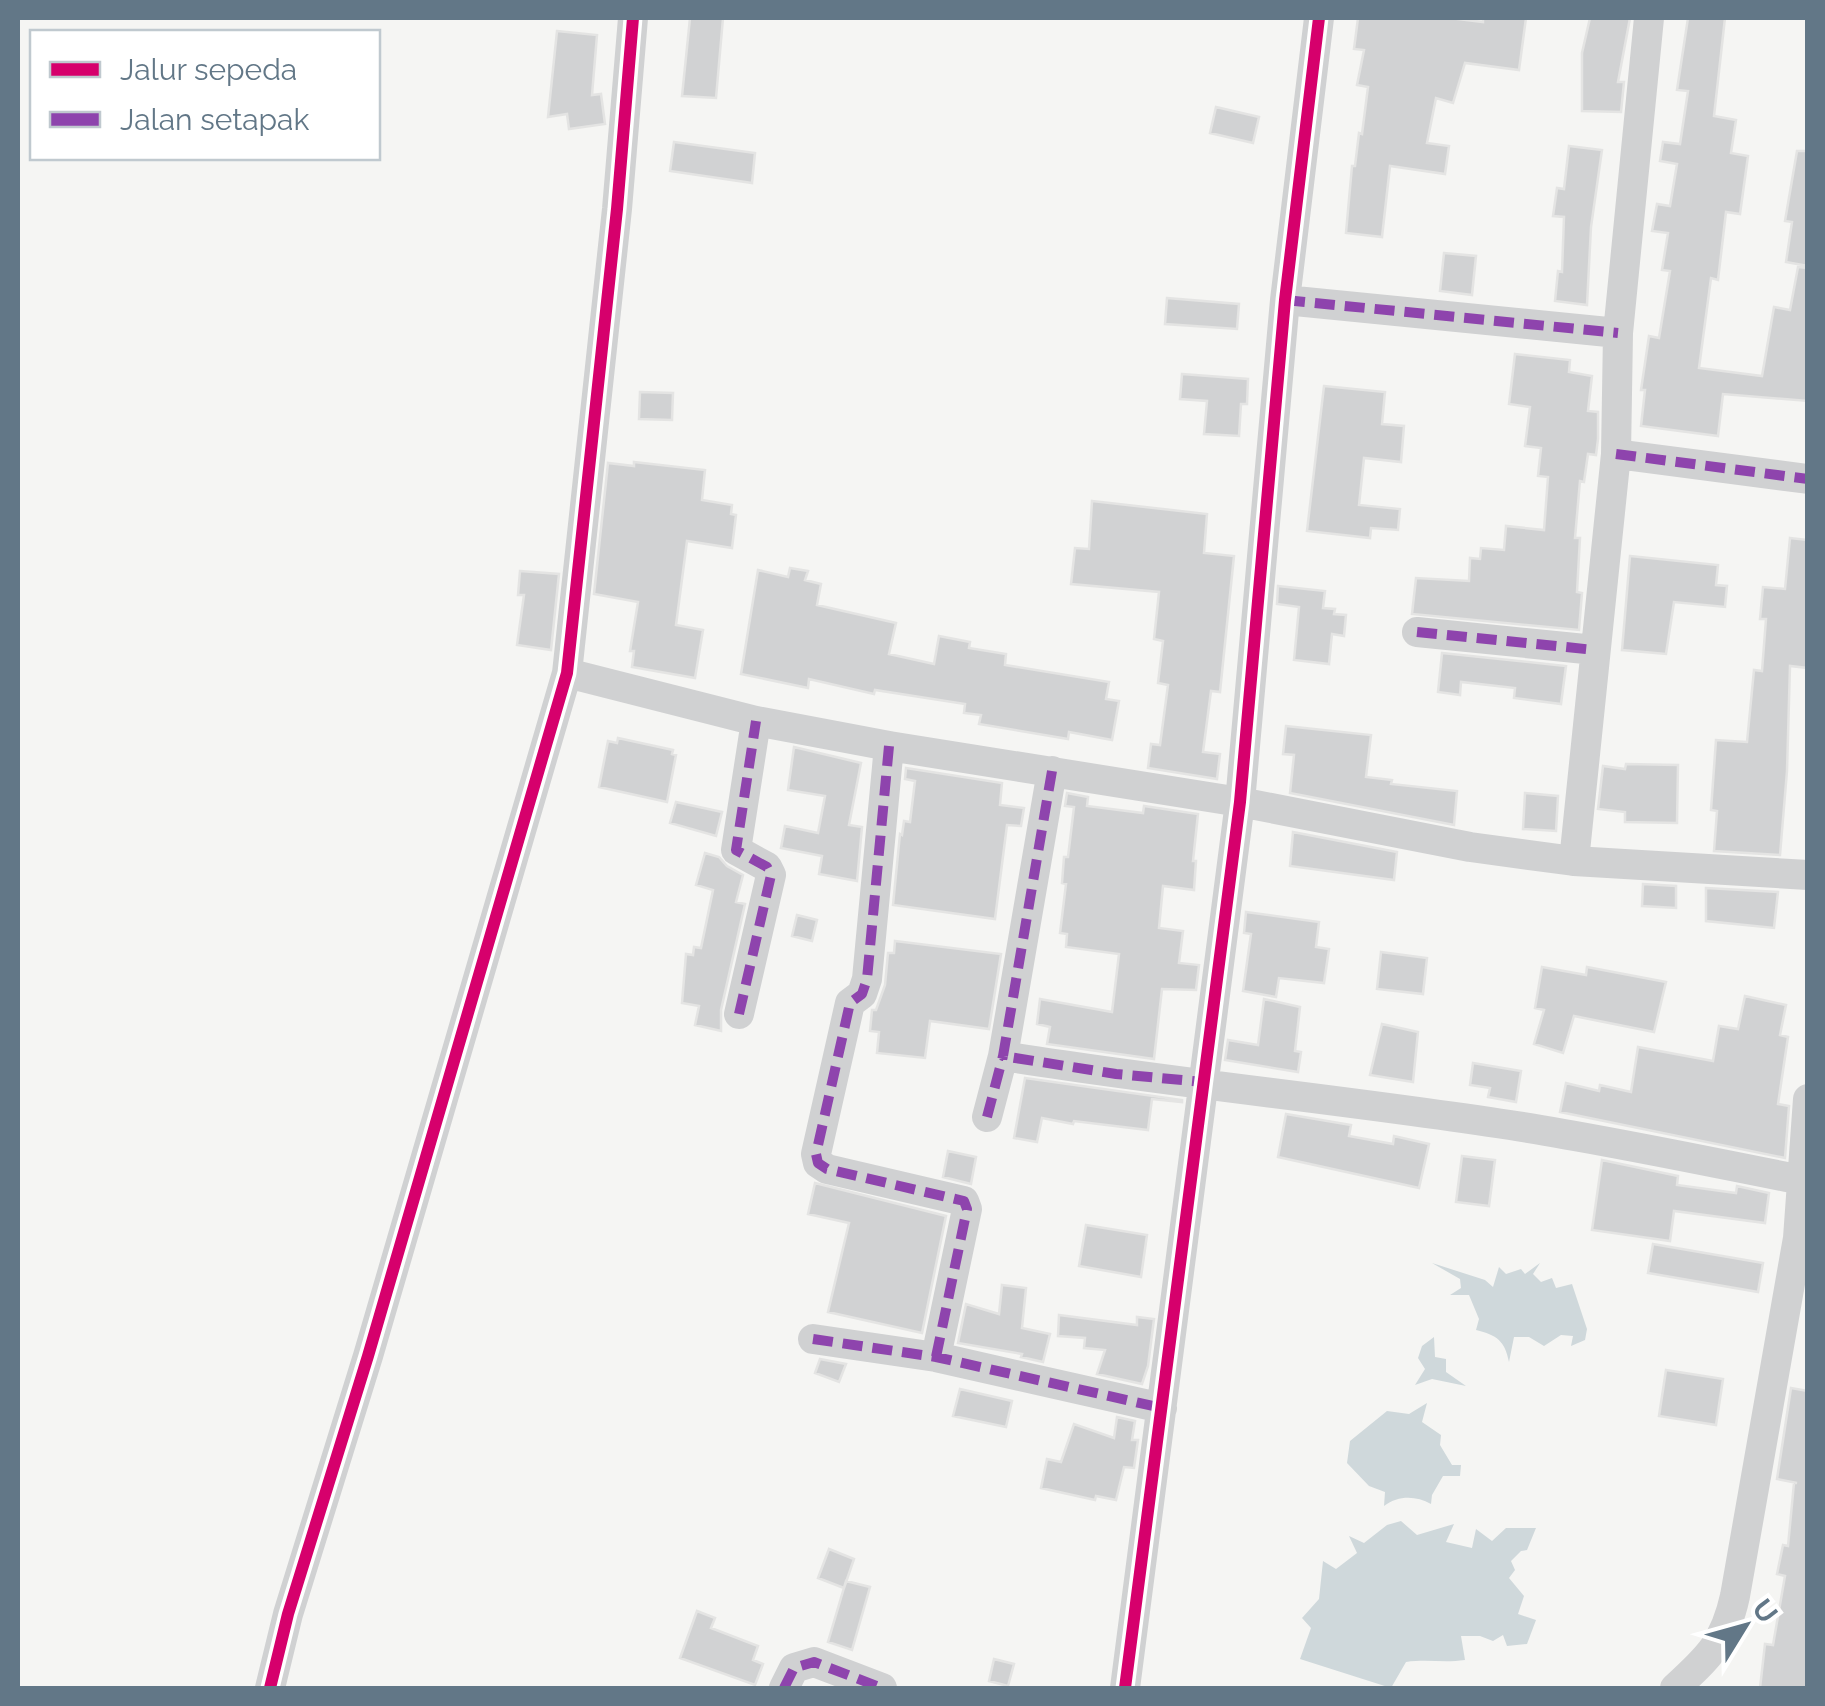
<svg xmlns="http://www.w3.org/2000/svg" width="1825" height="1706" viewBox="0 0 1825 1706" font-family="Raleway,sans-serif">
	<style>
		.water { fill: #cfd8db }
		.building { fill: #d1d2d3; stroke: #e4e4e3; stroke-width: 2.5 }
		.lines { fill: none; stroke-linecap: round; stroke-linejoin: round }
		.minor { stroke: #d0d1d2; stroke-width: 30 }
		.quiet { stroke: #8e44ad; stroke-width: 10; stroke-dasharray: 20 10; stroke-linecap: butt }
		.cycleway-casing { stroke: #fff; stroke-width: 19 }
		.cycleway { stroke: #d6006c; stroke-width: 12 }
	</style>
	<rect width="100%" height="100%" fill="#f5f5f3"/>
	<!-- water -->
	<path class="water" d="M1432 1263 1485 1280 1493 1287 1499 1267 1506 1274 1521 1269 1525 1274 1540 1263 1533 1274 1541 1282 1552 1278 1556 1288 1572 1284 1587 1329 1585 1340 1571 1346 1573 1336 1561 1335 1544 1346 1529 1337H1514L1509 1362C1505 1341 1497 1335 1476 1330L1479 1319 1469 1295H1450L1461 1288 1460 1279Z
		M1434 1337 1435 1357 1446 1359V1372L1466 1386 1432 1379 1415 1385 1425 1369 1418 1358 1422 1346Z
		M1427 1403 1422 1422 1441 1435 1440 1445 1452 1465H1461L1460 1476H1443L1432 1495 1431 1504C1416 1496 1399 1495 1384 1506L1385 1492 1369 1486 1347 1463 1350 1441 1387 1411 1409 1414Z
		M1401 1521 1417 1535 1454 1524 1446 1542 1472 1548 1476 1529 1492 1541 1506 1528H1536L1527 1550 1521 1551 1511 1561 1515 1570 1509 1578 1524 1596 1518 1614 1536 1620 1527 1644 1507 1646 1503 1635 1493 1641 1480 1636H1461L1465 1660C1444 1663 1427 1659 1406 1662L1391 1688 1300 1659 1311 1628 1302 1618 1319 1599 1323 1561 1336 1569 1357 1553 1349 1536 1364 1543 1387 1525Z"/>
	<!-- building -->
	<path class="building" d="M690 18H723L716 98 682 96Z
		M1358 18H1450L1483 22V18H1526L1519 70 1465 63 1453 103 1436 98 1427 143 1449 146 1445 174 1390 166 1382 237 1346 233 1352 166H1355L1359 133 1362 134 1368 87 1357 85 1364 50 1354 49Z
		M1590 18H1630L1618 82H1624L1621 112 1582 111V53Z
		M1688 18H1725L1714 116 1736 120 1731 153 1748 156 1740 214 1726 212 1718 280 1711 278 1699 368 1762 376 1774 307 1790 310 1798 267 1808 268V401L1723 394 1718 436 1641 426 1645 390H1641L1649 336 1659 338 1670 271 1662 270 1668 233 1652 231 1657 204 1670 206 1677 164 1660 161 1663 142 1680 144 1688 91 1677 90Z
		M557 31 597 35 592 95 601 94 605 124 569 129 567 114 548 117Z
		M1216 107 1259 117 1253 143 1210 133Z
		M674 142 755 153 752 183 670 171Z
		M1569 146 1602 150 1591 227 1587 305 1555 301 1558 271 1562 272 1564 217 1553 216 1557 188 1564 189Z
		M1797 151H1808V266L1786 262 1792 222 1785 221Z
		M1444 253 1476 256 1472 295 1440 291Z
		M1167 298 1239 304 1237 329 1165 324Z
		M1515 354 1570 360 1569 372 1592 376 1588 411 1598 412V439L1596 455 1588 454 1584 482 1580 481 1575 538H1580L1577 592 1582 593 1579 630 1412 614 1416 578 1469 581 1470 558 1480 559 1481 548 1504 550 1506 526 1544 530 1548 477 1538 476 1541 448 1525 446 1530 407 1509 404Z
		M1182 374 1248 379 1247 404H1241L1239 436 1204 434 1207 401 1180 399Z
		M1324 386 1385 392 1382 424 1404 426 1401 462 1364 458 1359 505 1400 509 1398 530 1371 528 1370 538 1307 531Z
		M640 392 673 393 672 420 639 419Z
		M634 462 705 470 702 500 732 505 731 514 736 515 732 548 687 541 676 625 703 630 695 678 632 667 634 651H630L638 602 594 594 608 463 634 466Z
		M1092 501 1207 514 1204 553 1234 556 1220 692 1211 691 1203 752 1220 754 1217 779 1148 768 1151 744 1160 745 1168 685 1158 683 1163 641 1154 639 1159 592 1071 584 1075 548 1089 549Z
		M1790 538 1808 540V668L1790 666 1787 771 1780 855 1714 851 1717 811 1711 810 1716 740 1747 742 1754 670 1762 671 1766 619H1760L1763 587 1785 589Z
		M1630 556 1718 565 1716 585 1727 586 1725 607 1674 602 1666 654 1622 650Z
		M790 568 808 571 805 580 821 584 817 605 896 623 889 654 934 664 939 636 970 642 969 648 1006 654 1005 665 1109 682 1106 699 1119 701 1112 740 1069 732 1068 739 979 724 981 715 964 713 965 704 875 690 874 694 809 679 808 688 741 674 758 570 788 577Z
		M520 571 559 574 551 650 517 645 524 595H518Z
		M1278 586 1325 591 1323 608 1335 609 1334 614 1346 615 1344 636 1332 634 1329 664 1294 660 1299 607 1277 604Z
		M1442 653 1566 666 1561 704 1514 698 1515 688 1461 682 1460 695 1438 692Z
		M1286 726 1371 735 1366 777 1392 780 1391 784 1457 791 1454 825 1290 793 1294 755 1283 754Z
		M618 738 673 750 672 754 676 755 667 802 599 787 608 741 617 743Z
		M794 747 861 763 849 825 862 827 857 881 819 874 822 856 781 848 785 826 818 833 825 796 788 790Z
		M1626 764 1678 765 1677 823 1625 822V812L1598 809 1603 766 1625 769Z
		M906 768 1002 783 1000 805 1024 808 1021 826 1007 825 995 919 893 905 900 834 902 835 904 821 910 822 915 781 905 779Z
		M1067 793 1088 797 1087 806 1143 813 1144 806 1198 814 1193 861H1196L1194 890 1163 886 1159 928 1183 931 1179 963 1199 965 1196 990 1162 989 1154 1059 1047 1044 1050 1027 1037 1024 1040 999 1112 1012 1119 954 1066 947 1067 934 1060 933 1066 884 1062 883 1064 857H1068L1074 807 1065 806Z
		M1525 793 1558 796 1556 831 1523 829Z
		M676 802 722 812 716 836 670 823Z
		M1293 832 1397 852 1394 880 1290 866Z
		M705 853 719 857 727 866 743 875 736 902 745 904 721 1010V1031L695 1025 699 1006 682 1003 686 954 693 955 694 947 701 948 713 890 696 885Z
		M1643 884 1676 886V908L1642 906Z
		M1706 888 1778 892 1774 928 1706 921Z
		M1246 912 1319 922 1316 947 1329 949 1324 983 1279 978 1276 997 1243 991 1251 934 1244 933Z
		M797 915 817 920 812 941 792 936Z
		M895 941 1001 954 989 1029 930 1021 925 1058 877 1053 879 1032 870 1031 872 1010H876L885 985 888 953H894Z
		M1381 952 1427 958 1423 994 1377 989Z
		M1542 967 1586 975 1587 967 1666 982 1654 1032 1574 1016 1563 1053 1534 1044 1544 1010 1535 1008Z
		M1745 996 1786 1005 1780 1035 1788 1037 1778 1104 1789 1106 1785 1158 1560 1112 1566 1083 1599 1091 1600 1085 1631 1092 1638 1047 1713 1061 1719 1026 1738 1029Z
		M1264 999 1300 1007 1295 1051 1301 1052 1298 1072 1225 1060 1228 1040 1258 1045Z
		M1382 1024 1418 1032 1413 1082 1370 1075Z
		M1473 1063 1521 1071 1516 1102 1488 1097 1490 1088 1470 1085Z
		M1025 1078 1182 1100V1102L1152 1099 1148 1130 1074 1121 1073 1124 1042 1118 1037 1142 1014 1138Z
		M1286 1114 1351 1125 1349 1136 1393 1144 1394 1136 1429 1144 1419 1188 1278 1157Z
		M948 1151 976 1157 971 1184 943 1177Z
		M1462 1156 1495 1160 1489 1206 1456 1202Z
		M1602 1160 1678 1176 1677 1185 1736 1193 1737 1186 1769 1193 1765 1223 1674 1211 1670 1241 1592 1230Z
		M815 1183 946 1216 922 1333 828 1312 849 1223 808 1214Z
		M1086 1225 1147 1235 1141 1277 1079 1266Z
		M1653 1244 1763 1263 1758 1292 1648 1273Z
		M1002 1285 1026 1288 1022 1328 1050 1334 1043 1362 1021 1357 1022 1354 958 1343 966 1304 999 1314Z
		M1059 1315 1137 1325V1317L1154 1319 1148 1366 1142 1384 1097 1374 1105 1350 1084 1348 1085 1338 1058 1336Z
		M820 1359 846 1364 839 1382 815 1373Z
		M1666 1370 1723 1379 1716 1425 1659 1416Z
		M1791 1388 1808 1391V1688H1760L1765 1644 1773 1645 1785 1576 1777 1574 1783 1545 1788 1546 1794 1483H1797L1777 1479Z
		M960 1389 1012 1401 1006 1427 953 1416Z
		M1117 1417 1135 1421 1132 1440H1138L1134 1468 1124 1467 1116 1500 1096 1496 1095 1500 1041 1488 1047 1459 1061 1462 1074 1424 1114 1438Z
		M829 1549 854 1559 844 1588 818 1578Z
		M846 1581 870 1587 852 1650 828 1642Z
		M697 1611 715 1618 711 1628 758 1646 753 1660 763 1664 755 1685 680 1658Z
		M994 1659 1014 1664 1008 1686 989 1681Z"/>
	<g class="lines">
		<!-- minor -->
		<path class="minor" d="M1285 300 1618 333
			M1616 454 1808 479
			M1417 632 1595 650
			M567 673 756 721 889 746 1240 802 1470 847 1574 861 1808 875
			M889 746 867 979 862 994 850 1003 816 1154 818 1163 827 1169 964 1201 967 1209 936 1357
			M1052 771 1003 1056C1171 1083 1341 1099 1510 1125 1607 1140 1705 1161 1802 1180
			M1574 861 1616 454 1618 333 1649 18
			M739 1014 771 875 767 867 736 850 756 721
			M987 1117 1003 1056
			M813 1339 936 1357 1162 1408
			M270 1688 288 1614 368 1356 567 673 617 209 633 18
			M784 1688 794 1668 814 1662 882 1688
			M1125 1688 1240 802 1285 300 1319 18
			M1675 1688C1709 1657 1725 1642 1735 1596L1798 1238 1808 1099"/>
		<!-- quiet -->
		<path class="quiet" d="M1285 300 1618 333
			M1616 454 1808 479
			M1417 632 1595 650
			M889 746 867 979 862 994 850 1003 816 1154 818 1163 827 1169 964 1201 967 1209 936 1357
			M1052 771 1003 1056 1116 1074 1204 1082
			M739 1014 771 875 767 867 736 850 756 721
			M987 1117 1003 1056
			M813 1339 936 1357 1162 1408
			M784 1688 794 1668 814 1662 882 1688"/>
		<defs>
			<path id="cycleway" d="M270 1688 288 1614 368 1356 567 673 617 209 633 18
				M1125 1688 1240 802 1285 300 1319 18"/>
		</defs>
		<!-- cycleway casing -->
		<use href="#cycleway" class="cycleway-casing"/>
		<!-- cycleway -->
		<use href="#cycleway" class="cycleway"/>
	</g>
	<!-- border -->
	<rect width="1825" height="1706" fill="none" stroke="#627787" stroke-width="40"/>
	<!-- legend -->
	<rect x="30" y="30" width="350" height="130" fill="#ffffff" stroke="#c0c9cf" stroke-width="2.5"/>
	<rect x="50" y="62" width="50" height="15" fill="#d6006c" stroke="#c0c9cf" stroke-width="2.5"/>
	<text x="120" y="80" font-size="30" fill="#627787">Jalur sepeda</text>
	<rect x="50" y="112" width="50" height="15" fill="#8e44ad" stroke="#c0c9cf" stroke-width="2.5"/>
	<text x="120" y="130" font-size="30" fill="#627787">Jalan setapak</text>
	<!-- north arrow -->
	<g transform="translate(1745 1626) rotate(53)" stroke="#ffffff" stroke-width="8" paint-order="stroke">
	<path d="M0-8L18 38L0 25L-18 38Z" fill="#627787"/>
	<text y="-15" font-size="28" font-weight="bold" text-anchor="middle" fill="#627787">U</text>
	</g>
</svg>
